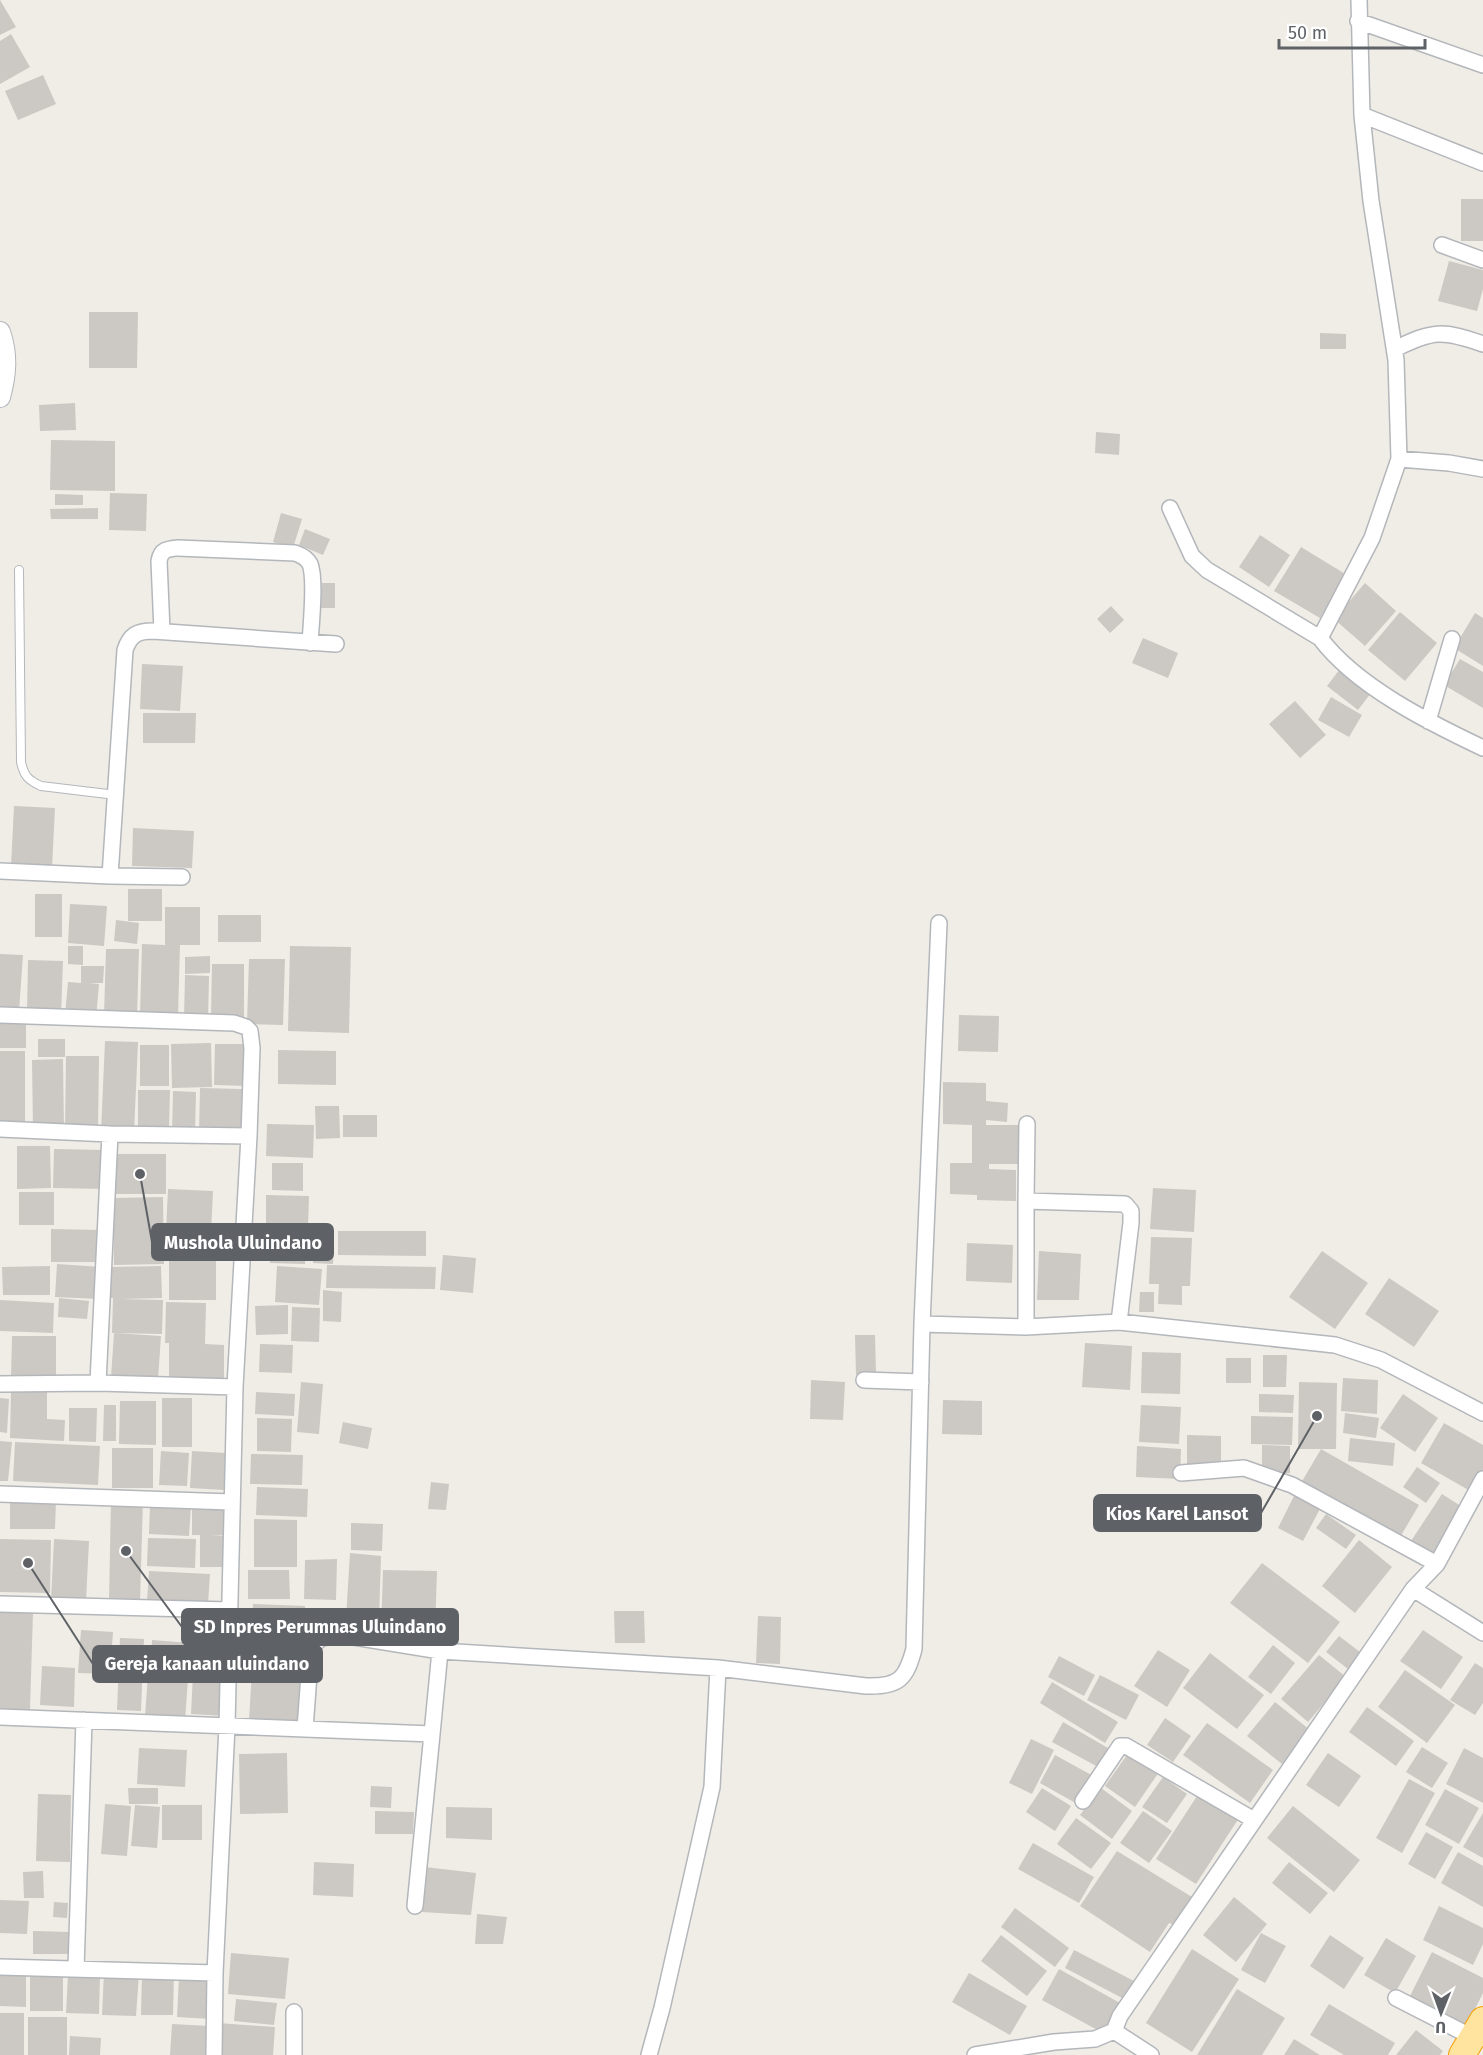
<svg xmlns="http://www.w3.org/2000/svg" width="1483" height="2055" viewBox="0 0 1483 2055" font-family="'Fira Sans',sans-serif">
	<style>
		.building { fill: #ccc8c3 }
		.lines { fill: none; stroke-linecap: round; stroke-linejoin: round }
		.service-casing { stroke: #b3b7bb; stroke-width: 10 }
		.minor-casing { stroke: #b3b7bb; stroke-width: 18 }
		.tertiary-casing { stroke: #b3b7bb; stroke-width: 22 }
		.trunk-casing { stroke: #f69c00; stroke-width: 28 }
		.service { stroke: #fff; stroke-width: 8 }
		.minor { stroke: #fff; stroke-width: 15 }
		.tertiary { stroke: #fff; stroke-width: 20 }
		.trunk { stroke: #fee49e; stroke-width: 26 }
		.leader { fill: none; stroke: #5e6267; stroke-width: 2 }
		.callout-dot { fill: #5e6267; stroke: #fff; stroke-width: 2 }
		.callout { fill: #5e6267; stroke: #5e6267; stroke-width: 2 }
		.callout-label { font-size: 18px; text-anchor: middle; font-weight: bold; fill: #fff }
	</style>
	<rect width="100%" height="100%" fill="#f0ede6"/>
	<!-- building -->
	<path class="building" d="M0 0 16 27 0 35Z
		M11 34 30 67 0 84V41Z
		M43 75 56 104 18 120 5 91Z
		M1461 199H1483V241H1461Z
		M1449 261 1483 270V289L1477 311 1438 301Z
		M89 312H138L137 368H89Z
		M1320 333 1346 334V349H1320Z
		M75 403 76 430 40 431 39 405Z
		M1096 432 1120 434 1119 455 1095 453Z
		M51 440 115 441V491L50 490Z
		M110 493 147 494 146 531 109 530Z
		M55 494 83 495V505H55Z
		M98 508V519H51L50 509Z
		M281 513 302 519 293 548 273 542Z
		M305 529 330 539 323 555 299 545Z
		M1260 535 1290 555 1269 587 1239 567Z
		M1301 547 1347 575 1320 618 1274 591Z
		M322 583H335V608H321Z
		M1365 583 1396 611 1365 646 1334 619Z
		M1111 606 1124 620 1110 633 1097 619Z
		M1400 612 1437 643 1405 681 1368 650Z
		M1475 613 1483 618V666L1454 648Z
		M1143 638 1178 653 1168 678 1132 663Z
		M1460 659 1483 672V708L1444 685Z
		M142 664 183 666 180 711 140 709Z
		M1343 665 1374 689 1358 710 1327 686Z
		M1331 697 1362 715 1349 737 1318 720Z
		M1295 701 1326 735 1300 758 1269 724Z
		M143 713H196L195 743H143Z
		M14 806 55 808 52 868 11 866Z
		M133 828 194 831 192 868 132 866Z
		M128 889H162V921H128Z
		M35 894H62V937H35Z
		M70 904 107 906 104 946 68 943Z
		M165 907H200V945H180L178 1017 140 1016 142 944 165 945Z
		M218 915H261V942H218Z
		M116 920 139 923 137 944 114 941Z
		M68 946H83V965L68 964Z
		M290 946 351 947 349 1033 288 1031Z
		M106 949H139L137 1016 104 1015Z
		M0 954 23 955 19 1011 0 1009Z
		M210 956V973L185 974V957Z
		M249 959H285L283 1025 247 1024Z
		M28 960 63 961 61 1015 27 1014Z
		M212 964H244V1018H211Z
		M81 966H104L103 983H89L99 984 96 1018 65 1015 68 982 81 983Z
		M185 975 209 976 208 1020 184 1019Z
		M959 1015 999 1016 998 1052 958 1051Z
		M0 1024H26V1048H0Z
		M38 1039H65V1057H38Z
		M105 1041 138 1042 134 1133 101 1132Z
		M211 1043 212 1087 172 1088 171 1044Z
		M215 1044H248V1086L214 1085Z
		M140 1045H169V1086H140Z
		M278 1050 336 1051V1085L278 1084Z
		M0 1051H25V1124H0Z
		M66 1056H99L98 1130H65Z
		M63 1059 64 1130H33L32 1060Z
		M943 1082 986 1083V1101L1008 1103 1007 1122 986 1120V1125H1019V1164H989V1169L1016 1170V1201L977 1200V1195L950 1194V1163H972V1125L943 1124Z
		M200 1088 242 1089 241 1134 199 1133Z
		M138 1090H170L169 1130H138Z
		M173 1091 196 1092 195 1133H172Z
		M315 1106H339L340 1138 316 1139Z
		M343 1115H377V1137H343Z
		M267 1124 314 1125 313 1158 266 1156Z
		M17 1146H50L51 1188 17 1189Z
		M54 1149 106 1150 105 1189 53 1188Z
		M113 1154H166V1194H113Z
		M272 1163H303V1191L272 1190Z
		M1153 1188 1196 1190 1194 1232 1150 1229Z
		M168 1189 213 1191 211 1233 166 1231Z
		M19 1192H54V1225H19Z
		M266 1195 309 1196 308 1227 266 1226Z
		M163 1197 164 1264 114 1265 113 1198Z
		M51 1229 101 1230 100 1262H51Z
		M271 1229 306 1230 305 1264 270 1263Z
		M338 1231H426V1256L338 1255Z
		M1151 1237 1192 1238 1190 1286H1182V1305L1158 1304 1159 1284H1149Z
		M313 1241H334L333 1264 313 1263Z
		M967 1243 1013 1245 1012 1283 966 1281Z
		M169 1251H216V1300H169Z
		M1039 1251 1081 1254 1079 1300H1037Z
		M1322 1251 1368 1283 1335 1329 1289 1297Z
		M443 1255 476 1258 473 1293 440 1290Z
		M57 1264 101 1267 99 1299 55 1297Z
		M327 1265 436 1267 435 1289 326 1288Z
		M50 1266V1295H3L2 1267Z
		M161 1266 162 1298 120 1299 163 1300 162 1334 112 1333 113 1298H109V1267Z
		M277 1266 322 1269 319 1305 275 1302Z
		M1389 1278 1439 1311 1414 1347 1365 1314Z
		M323 1290 342 1292 341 1322 323 1321Z
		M1140 1292H1154V1312H1139Z
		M59 1298 89 1301 87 1319 58 1317Z
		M0 1300 54 1303 53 1333 0 1331Z
		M166 1302 206 1303 205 1344 224 1345V1384L169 1383V1343H165Z
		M288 1305V1334L256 1335 255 1306Z
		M292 1307 320 1308 319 1342 291 1341Z
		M114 1333 161 1336 158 1380 111 1377Z
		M855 1335H875L876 1374 856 1375Z
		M12 1336H56V1379L11 1378Z
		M1085 1343 1132 1346 1130 1390 1082 1387Z
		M260 1344 293 1345 292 1373 259 1372Z
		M1142 1352 1181 1353 1180 1394 1141 1393Z
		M1263 1355H1287L1286 1387H1263Z
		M1226 1358H1251V1383H1226Z
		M1343 1378 1378 1380 1377 1414 1341 1411Z
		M811 1380 845 1382 843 1420 810 1419Z
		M301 1382 323 1384 319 1434 297 1432Z
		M1299 1382 1337 1383 1336 1449H1298Z
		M11 1390 47 1391V1419L65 1420 64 1441 10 1438Z
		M256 1392 295 1394 294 1416 255 1414Z
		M1259 1394 1294 1395 1293 1413 1259 1412Z
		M1403 1394 1438 1418 1415 1452 1380 1428Z
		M0 1398 9 1399 7 1433 0 1432Z
		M162 1398H192V1447H162Z
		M943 1400 982 1401V1435L942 1434Z
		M120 1401H156V1445L119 1444Z
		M104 1405H116V1441H103Z
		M1141 1405 1181 1407 1179 1444 1139 1442Z
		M69 1408H97L96 1442 69 1441Z
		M1345 1413 1379 1418 1376 1438 1343 1433Z
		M1251 1416 1293 1417 1292 1445 1251 1444Z
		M257 1418 292 1419 291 1452 257 1451Z
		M343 1422 372 1428 368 1449 339 1443Z
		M1444 1423 1483 1445V1472L1472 1492 1421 1463Z
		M1187 1435 1221 1436V1468L1187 1467Z
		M1350 1438 1395 1443 1393 1466 1348 1461Z
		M0 1441 12 1442 8 1481H0Z
		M15 1442 100 1446 98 1485 13 1481Z
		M1262 1445 1290 1446V1473H1262Z
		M1137 1446 1181 1449 1180 1479 1136 1477Z
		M112 1448H153V1488H112Z
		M1321 1449 1419 1505 1399 1539 1301 1483Z
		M161 1451 189 1453 187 1486 159 1485Z
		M192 1451 226 1453 224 1490 190 1488Z
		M251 1454 303 1455 302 1485 250 1484Z
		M1417 1467 1440 1483 1426 1503 1403 1487Z
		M431 1482 449 1484 446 1510 428 1509Z
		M257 1487 308 1489 307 1517 256 1515Z
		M1295 1494 1321 1507 1303 1541 1278 1528Z
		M1442 1494 1464 1508 1434 1555 1411 1541Z
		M111 1499 143 1500 140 1602H109Z
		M10 1501H56L55 1529H10Z
		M150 1505 191 1506 189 1536 149 1534Z
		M192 1506H228V1535H212L227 1536V1567H200V1535H192Z
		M1326 1514 1356 1535 1346 1549 1316 1528Z
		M254 1519 297 1520V1567H254Z
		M351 1523 383 1524 382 1551 351 1550Z
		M148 1538 196 1539 195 1568 147 1566Z
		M0 1539 51 1540 50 1593 0 1592Z
		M54 1539 89 1541 86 1601 51 1599Z
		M1359 1540 1392 1567 1355 1613 1322 1586Z
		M350 1553 381 1556 379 1620 346 1618Z
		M337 1559 336 1600 304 1599 305 1560Z
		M1262 1563 1340 1622 1308 1663 1230 1603Z
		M248 1570H289L290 1599H248Z
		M383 1570 437 1571 435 1632 381 1630Z
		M149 1571 210 1574 208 1604 147 1601Z
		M253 1604 305 1606 304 1650 251 1649Z
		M0 1611 33 1612 30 1710 0 1709Z
		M614 1611H644L645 1643H615Z
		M196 1615 229 1616 226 1673 193 1671Z
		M758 1616 781 1617 780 1664 756 1663Z
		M81 1630 113 1632 110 1674 78 1673Z
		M1423 1630 1463 1657 1441 1689 1400 1661Z
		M1339 1636 1360 1652 1348 1669 1326 1652Z
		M120 1638 144 1639 141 1711 117 1710Z
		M152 1640 190 1643 188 1674 150 1671Z
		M1273 1645 1295 1663 1271 1694 1248 1677Z
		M1158 1650 1190 1670 1167 1707 1134 1686Z
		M253 1653 301 1656 298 1722 249 1720Z
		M1210 1653 1264 1695 1237 1729 1183 1688Z
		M1319 1655 1346 1677 1308 1722 1281 1699Z
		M1059 1656 1095 1675 1084 1696 1048 1677Z
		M1475 1663 1483 1668V1703L1475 1715 1450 1700Z
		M42 1666 75 1668 74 1707 40 1705Z
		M1405 1670 1455 1705 1427 1743 1378 1707Z
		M193 1674 227 1676 225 1716 191 1714Z
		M148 1675 188 1679 185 1720 145 1716Z
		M1100 1675 1139 1695 1126 1720 1087 1700Z
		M1052 1682 1118 1722 1105 1743 1040 1703Z
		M1275 1702 1310 1730 1282 1764 1247 1736Z
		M1367 1707 1414 1741 1396 1766 1349 1732Z
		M1165 1718 1191 1736 1173 1762 1147 1745Z
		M1063 1722 1108 1748 1098 1767 1052 1742Z
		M1207 1723 1273 1770 1250 1803 1183 1755Z
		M1031 1739 1054 1750 1032 1794 1009 1783Z
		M1422 1747 1448 1763 1432 1788 1406 1772Z
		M139 1748 187 1750 185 1787 137 1784Z
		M1464 1748 1483 1758V1803L1446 1784Z
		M1129 1752 1159 1772 1135 1807 1105 1786Z
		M287 1753 288 1813 240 1814 239 1754Z
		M1328 1753 1361 1776 1339 1807 1306 1785Z
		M1055 1755 1095 1777 1079 1805 1040 1783Z
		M1163 1777 1187 1794 1167 1823 1142 1807Z
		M1409 1779 1435 1793 1402 1853 1376 1838Z
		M371 1786 392 1787 391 1808 370 1807Z
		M128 1788H158V1804H129Z
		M1042 1788 1071 1806 1055 1831 1026 1812Z
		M1101 1788 1132 1811 1112 1839 1080 1815Z
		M1445 1789 1479 1808 1459 1844 1425 1825Z
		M1199 1793 1239 1818 1196 1884 1156 1859Z
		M38 1794 71 1795 70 1862 36 1861Z
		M105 1804 131 1806 127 1856 101 1854Z
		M135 1805 160 1807 157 1848 131 1846Z
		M162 1805H202V1840H162Z
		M1293 1806 1360 1860 1334 1892 1267 1838Z
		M446 1807 492 1808V1840L446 1838Z
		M375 1811 414 1812 413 1834H375Z
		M1143 1811 1172 1831 1149 1863 1120 1843Z
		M1483 1813V1858L1463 1847Z
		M1076 1818 1111 1843 1091 1869 1057 1844Z
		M1426 1832 1453 1847 1435 1879 1408 1864Z
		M1033 1843 1094 1877 1079 1903 1018 1869Z
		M1117 1851 1192 1897 1174 1925 1169 1923 1150 1952 1080 1906Z
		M1458 1852 1483 1866V1907L1441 1883Z
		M314 1862 354 1864 353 1897 313 1895Z
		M1289 1862 1328 1893 1310 1914 1272 1883Z
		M425 1867 476 1873 471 1915 422 1912Z
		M43 1871 44 1898H24L23 1872Z
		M1234 1897 1267 1924 1236 1962 1203 1935Z
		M0 1900 29 1901 27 1934 0 1933Z
		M54 1902 68 1903 67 1918 53 1917Z
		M1439 1906 1483 1928V1944L1473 1965 1423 1940Z
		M1015 1908 1069 1948 1055 1967 1001 1927Z
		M477 1914 507 1917 503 1944H475Z
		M33 1931 70 1932V1954H33Z
		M1261 1933 1286 1946 1265 1983 1241 1970Z
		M1001 1935 1047 1971 1027 1996 981 1961Z
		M1330 1935 1364 1958 1344 1989 1310 1966Z
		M1386 1938 1416 1956 1395 1993 1364 1975Z
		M1192 1949 1239 1979 1192 2052 1146 2023Z
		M1074 1950 1134 1981 1124 1999 1065 1968Z
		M1432 1952 1483 1978V1993L1467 2025 1410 1996Z
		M231 1953 289 1958 285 1999 228 1994Z
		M1059 1969 1120 2003 1103 2033 1042 2000Z
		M30 1970H63V2011H30Z
		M104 1972 139 1974 136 2016 102 2015Z
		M142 1972 174 1973 173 2015H141Z
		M0 1973 26 1974V2007L0 2006Z
		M969 1973 1027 2006 1010 2035 952 2002Z
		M68 1975 100 1976 99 2014 66 2013Z
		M179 1976 213 1977 211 2019 177 2017Z
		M1237 1989 1285 2018 1262 2055H1197Z
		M236 1999 277 2003 274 2025 234 2021Z
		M1329 2004 1395 2043 1388 2055H1344L1310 2035Z
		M0 2013H24V2055H0Z
		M28 2017H67V2055H28Z
		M218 2023 275 2027 273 2055H216Z
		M172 2024 209 2026 207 2055H170Z
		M1416 2030 1443 2051 1440 2055H1396Z
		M70 2036 101 2038 100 2055H69Z
		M1294 2039 1320 2055H1284Z"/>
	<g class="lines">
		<defs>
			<path id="service" d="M19 570 21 762C24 776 28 780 41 786L116 795"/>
			<path id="minor" d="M1359 0 1362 115 1371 201 1396 360 1399 459 1372 538 1320 638C1356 686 1428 722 1483 748
				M1358 21 1483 65
				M1362 115 1483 163
				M1442 245 1483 260
				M1395 349C1433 330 1443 330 1483 344
				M1399 459 1449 463 1483 469
				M1170 508 1192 556 1207 570 1320 638
				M162 631 159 561C161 549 168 549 178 548L295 553C301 555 307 558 310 564 316 579 311 625 310 643
				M1428 721 1452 639
				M0 871 110 876 125 650C130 635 137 631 153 631L336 644
				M110 876 182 877
				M0 1015 234 1023 246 1027 250 1031 252 1048 249 1136 235 1387 227 1726 215 1973 214 2055
				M1027 1124 1026 1201 1125 1204 1131 1211V1223L1119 1322
				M0 1129 110 1134 249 1136
				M922 1324 939 923
				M1026 1327V1201
				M864 1380 921 1382
				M98 1383 110 1134
				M0 1384 98 1383 235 1387
				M1181 1473 1244 1468 1292 1485 1437 1564
				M0 1494 231 1502
				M1413 1589 1483 1633
				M0 1604 229 1610
				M0 1717 432 1734 440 1651 718 1668 866 1686C899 1687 906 1679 914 1649L922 1324 1026 1327 1119 1322 1335 1345 1381 1360 1483 1413
				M305 1729 310 1661 313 1646 320 1639 333 1635 348 1636 440 1651
				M1083 1801 1120 1746H1126L1254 1820
				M415 1906 432 1734
				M0 1967 215 1973
				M76 1969 84 1720
				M1396 1998 1472 2037
				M294 2055V2012
				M649 2055 662 2008 712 1787 718 1668
				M975 2055 1054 2042 1095 2039 1114 2031
				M1151 2055 1114 2031 1120 2016 1413 1589 1437 1564 1483 1479"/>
			<path id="tertiary" d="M0 332C8 355 6 375 0 397"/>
			<path id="trunk" d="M1462 2055 1483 2020"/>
		</defs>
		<!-- service casing -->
		<use href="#service" class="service-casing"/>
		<!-- minor casing -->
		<use href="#minor" class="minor-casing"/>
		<!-- tertiary casing -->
		<use href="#tertiary" class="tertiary-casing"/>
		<!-- trunk casing -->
		<use href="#trunk" class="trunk-casing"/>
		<!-- service -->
		<use href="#service" class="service"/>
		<!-- minor -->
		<use href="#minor" class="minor"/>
		<!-- tertiary -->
		<use href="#tertiary" class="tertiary"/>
		<!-- trunk -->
		<use href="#trunk" class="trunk"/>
	</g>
	<!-- callouts -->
	<path class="leader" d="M140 1174L152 1242M1317 1416L1261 1513M126 1551L182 1627M28 1563L93 1664"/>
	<g class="callout-dot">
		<circle cx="140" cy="1174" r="6"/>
		<circle cx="1317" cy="1416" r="6"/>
		<circle cx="126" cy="1551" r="6"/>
		<circle cx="28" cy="1563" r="6"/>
	</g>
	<g class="callout">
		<rect x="152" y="1224" width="181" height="36" rx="6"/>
		<rect x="1094" y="1495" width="167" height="36" rx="6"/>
		<rect x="182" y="1609" width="276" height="36" rx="6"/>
		<rect x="93" y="1646" width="229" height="36" rx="6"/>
	</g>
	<g class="callout-label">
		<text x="243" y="1249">Mushola Uluindano</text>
		<text x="1177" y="1520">Kios Karel Lansot</text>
		<text x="320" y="1633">SD Inpres Perumnas Uluindano</text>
		<text x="207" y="1670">Gereja kanaan uluindano</text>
	</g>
	<!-- north arrow -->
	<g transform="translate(1441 2013) rotate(181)" stroke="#ffffff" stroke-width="4.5" paint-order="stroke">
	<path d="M0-4.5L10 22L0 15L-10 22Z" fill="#5e6267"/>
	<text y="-9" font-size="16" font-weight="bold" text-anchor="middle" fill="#5e6267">U</text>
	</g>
	<!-- scale -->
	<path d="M1279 39v9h146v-9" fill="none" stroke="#5e6267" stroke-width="3"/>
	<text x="1288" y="39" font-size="18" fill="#5e6267" stroke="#ffffff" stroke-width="4.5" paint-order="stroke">50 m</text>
</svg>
